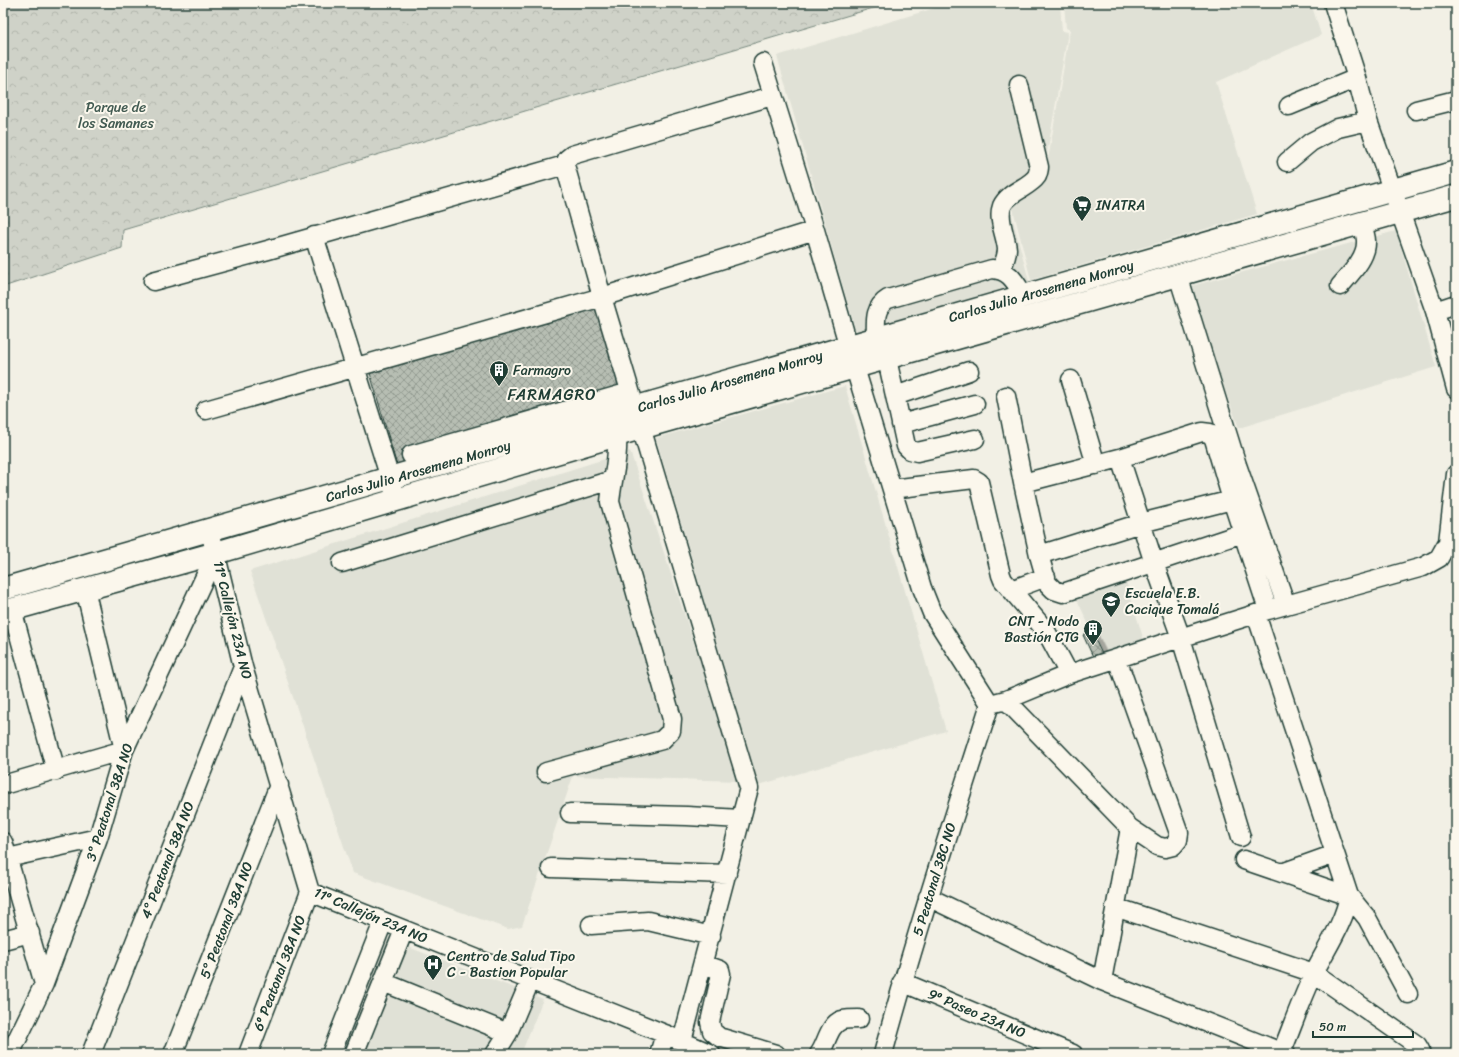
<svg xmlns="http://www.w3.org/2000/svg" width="1459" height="1057" viewBox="0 0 1459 1057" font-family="Sriracha,sans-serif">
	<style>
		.built { fill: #e0e1d6 }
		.park { fill: url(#park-crowns); stroke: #77887e }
		.building { fill: url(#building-cross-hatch); stroke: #1f3d34; filter: url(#shadow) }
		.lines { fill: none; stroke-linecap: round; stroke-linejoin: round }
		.minor-casing { stroke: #1f3d34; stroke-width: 21 }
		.major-casing { stroke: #1f3d34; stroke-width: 25 }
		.minor { stroke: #fbf7ec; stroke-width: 18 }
		.major { stroke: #fbf7ec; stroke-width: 22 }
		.labels { text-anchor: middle; stroke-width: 4; stroke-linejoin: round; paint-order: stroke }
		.park-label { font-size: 14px; fill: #425b52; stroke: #fbf7ec }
		.poi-label { font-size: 14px; fill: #1f3d34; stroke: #fbf7ec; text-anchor: start }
		.street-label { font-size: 14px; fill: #1f3d34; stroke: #fbf7ec }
		.quarter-label { font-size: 16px; letter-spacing: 1px; fill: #1f3d34; stroke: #fbf7ec }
	</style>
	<defs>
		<pattern id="park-crowns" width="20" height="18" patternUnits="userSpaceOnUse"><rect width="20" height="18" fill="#cfd2c8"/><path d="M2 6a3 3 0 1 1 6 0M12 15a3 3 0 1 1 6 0" fill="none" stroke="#b1b5ac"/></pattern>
		<pattern id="building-cross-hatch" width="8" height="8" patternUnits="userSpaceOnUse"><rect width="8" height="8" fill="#b7beb3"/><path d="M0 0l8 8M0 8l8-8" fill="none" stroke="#949c92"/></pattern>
		<filter id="shadow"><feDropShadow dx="3.5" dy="-3.5" stdDeviation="0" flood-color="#0004"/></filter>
	</defs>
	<rect width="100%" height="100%" fill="#f2f0e5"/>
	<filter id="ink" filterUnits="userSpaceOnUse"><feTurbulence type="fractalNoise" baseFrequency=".025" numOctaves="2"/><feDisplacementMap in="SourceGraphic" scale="8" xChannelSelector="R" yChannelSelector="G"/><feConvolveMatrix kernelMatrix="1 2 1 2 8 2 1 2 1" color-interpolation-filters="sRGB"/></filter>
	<g filter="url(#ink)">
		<!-- built -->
		<path class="built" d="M951 3H1060L1062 31 1068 32 1045 166 1010 208 1029 281 856 332 777 56Z
			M1064 3H1311L1321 35 1216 82 1257 214 1031 280 1013 209 1047 166 1070 30 1066 28Z
			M1396 231 1436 367 1239 428 1187 287Z
			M845 386 946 731 759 785 656 438Z
			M630 451 740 781 573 776 522 926 508 929 353 873 250 571Z
			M1125 578 1144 641 1103 656 1075 595Z
			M385 938 543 999 521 1054H341Z"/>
		<!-- park -->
		<path class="park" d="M3 3H890L123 230 122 248 3 287Z"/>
		<!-- building -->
		<path class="building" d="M598 306 628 400 397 466 370 373Z
			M1091 631 1103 656 1094 659 1083 635Z"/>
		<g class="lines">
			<defs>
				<path id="minor" d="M1333 3 1357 78 1368 121 1435 311 1456 389
					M763 63 815 230 855 368 922 588 932 613 990 704 1006 700 1069 674 1205 630 1268 610 1423 567 1439 558 1448 542 1456 474
					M1289 106 1357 78
					M1416 110 1456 100
					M1287 162 1311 142 1338 128 1368 121
					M314 236 394 491
					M1001 270C1004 263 1007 257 1007 249 1006 236 997 219 1002 206 1009 191 1029 188 1037 176 1038 173 1039 170 1039 167L1019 85
					M1178 275 1237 465 1286 605
					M153 281 268 250 565 165
					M1340 286C1350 274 1367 258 1366 241 1366 235 1363 228 1361 223
					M1435 311 1456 304
					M876 338C876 323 873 308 888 299L992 269C1010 270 1015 282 1024 296
					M887 359 906 446 910 450 917 452 975 439
					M1071 380 1096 465
					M895 396 969 371
					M1006 396 1023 483 1039 555 1047 583 1054 590 1063 593 1243 533
					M206 410 602 297 815 230
					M901 424 975 404
					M411 455 630 392
					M1120 458 1154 563 1181 638 1241 837
					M1023 483 1120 458 1202 432 1210 433 1214 439 1232 500 1268 610
					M892 489 974 479 979 482 1001 575 1003 580 1046 631 1069 674
					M210 531 243 667 310 892 665 1034 711 1054
					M1039 555 1141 523 1232 500
					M342 563 612 480
					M1011 590 1046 577
					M12 609 56 771
					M1256 614 1349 896 1367 918 1408 994
					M1006 700 1130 828 1157 846 1165 848 1173 846 1178 840 1179 833 1117 659
					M546 772 662 740 671 731 672 719 610 502C612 480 619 458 617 436
					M3 785 124 750 85 589
					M570 813 687 816 741 819
					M3 842 44 984
					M3 859 98 838
					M1244 860 1349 896
					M551 868 727 874
					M1282 873 1335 854
					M928 897 1102 981 1286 1054
					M1115 907 1314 973 1417 1045 1420 1050 1418 1054
					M591 925 648 921 711 936
					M404 930 383 982 508 1033
					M3 940 30 933
					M703 964 720 970 721 974 710 1022 712 1031 719 1037 776 1054
					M1102 981 1130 828
					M902 982 1073 1054
					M682 1041 749 788 602 297 565 165 567 159 572 155 772 96
					M10 1054 44 984 98 838 124 750 216 553
					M91 1054 243 667
					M173 1054 279 785
					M248 1054 310 892
					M331 1054 383 922
					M354 1054 383 982
					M495 1054 508 1033 530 981
					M659 1054 665 1034
					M819 1054C827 1044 828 1025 842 1020 847 1019 854 1019 859 1019
					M883 1054C915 936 953 820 990 704
					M1281 1054C1292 1027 1302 998 1315 971 1327 947 1344 923 1349 896"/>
				<path id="major" d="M3 589 1456 172
					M3 612 216 553 658 423 1456 196"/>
			</defs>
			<!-- minor casing -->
			<use href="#minor" class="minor-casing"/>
			<!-- major casing -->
			<use href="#major" class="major-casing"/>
			<!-- minor -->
			<use href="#minor" class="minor"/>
			<!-- major -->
			<use href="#major" class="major"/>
		</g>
	</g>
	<!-- icons -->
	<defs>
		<symbol id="supermarket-pin" viewBox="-11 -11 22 30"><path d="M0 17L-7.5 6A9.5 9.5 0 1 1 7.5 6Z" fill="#1f3d34" stroke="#fbf7ec"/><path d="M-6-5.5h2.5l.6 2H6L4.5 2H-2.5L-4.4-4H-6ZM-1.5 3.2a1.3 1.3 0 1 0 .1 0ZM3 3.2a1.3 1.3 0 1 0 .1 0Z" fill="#fff"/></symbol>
		<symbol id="building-pin" viewBox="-11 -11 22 30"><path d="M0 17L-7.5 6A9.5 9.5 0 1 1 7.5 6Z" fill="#1f3d34" stroke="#fbf7ec"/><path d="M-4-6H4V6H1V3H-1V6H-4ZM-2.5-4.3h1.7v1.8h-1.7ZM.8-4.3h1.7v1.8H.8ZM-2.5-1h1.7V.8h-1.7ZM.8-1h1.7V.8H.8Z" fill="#fff"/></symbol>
		<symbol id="school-pin" viewBox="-11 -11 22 30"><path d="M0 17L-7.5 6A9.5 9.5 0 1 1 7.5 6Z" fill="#1f3d34" stroke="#fbf7ec"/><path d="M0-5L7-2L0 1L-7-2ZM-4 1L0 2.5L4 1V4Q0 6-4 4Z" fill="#fff"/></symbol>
		<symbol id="hospital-pin" viewBox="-11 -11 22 30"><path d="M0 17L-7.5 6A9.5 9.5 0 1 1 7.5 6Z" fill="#1f3d34" stroke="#fbf7ec"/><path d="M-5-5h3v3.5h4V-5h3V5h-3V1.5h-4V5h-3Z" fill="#fff"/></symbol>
	</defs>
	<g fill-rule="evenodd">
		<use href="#supermarket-pin" x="1071" y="194" width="22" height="30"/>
		<use href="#building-pin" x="488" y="359" width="22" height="30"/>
		<use href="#school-pin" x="1100" y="590" width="22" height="30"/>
		<use href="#building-pin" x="1082" y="618" width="22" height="30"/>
		<use href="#hospital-pin" x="422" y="953" width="22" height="30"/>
	</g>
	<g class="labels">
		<!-- park labels -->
		<g class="park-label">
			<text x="116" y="112">Parque de<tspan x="116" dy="16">los Samanes</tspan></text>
		</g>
		<!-- poi labels -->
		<g class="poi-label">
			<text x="1096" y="210">INATRA</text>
			<text x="513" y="375">Farmagro</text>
			<text x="1125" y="598">Escuela E.B.<tspan x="1125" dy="16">Cacique Tomalá</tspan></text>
			<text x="1079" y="626" text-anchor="end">CNT - Nodo<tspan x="1079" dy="16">Bastión CTG</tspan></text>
			<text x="447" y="961">Centro de Salud Tipo<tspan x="447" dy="16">C - Bastion Popular</tspan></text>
		</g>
		<!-- street labels -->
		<g class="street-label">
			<text transform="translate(1041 291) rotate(-16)" y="5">Carlos Julio Arosemena Monroy</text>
			<text transform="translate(730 381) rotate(-16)" y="5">Carlos Julio Arosemena Monroy</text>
			<text transform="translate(418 471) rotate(-16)" y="5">Carlos Julio Arosemena Monroy</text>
			<text transform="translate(233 620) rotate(76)" y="5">11º Callejón 23A NO</text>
			<text transform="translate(109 802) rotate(-72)" y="5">3° Peatonal 38A NO</text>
			<text transform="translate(167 860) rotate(-69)" y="5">4° Peatonal 38A NO</text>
			<text transform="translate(934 879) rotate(-73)" y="5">5 Peatonal 38C NO</text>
			<text transform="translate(371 915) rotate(23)" y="5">11º Callejón 23A NO</text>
			<text transform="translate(226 920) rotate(-69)" y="5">5° Peatonal 38A NO</text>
			<text transform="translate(279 973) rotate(-69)" y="5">6º Peatonal 38A NO</text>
			<text transform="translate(977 1013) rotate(23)" y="5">9º Paseo 23A NO</text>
		</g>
		<!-- quarter labels -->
		<g class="quarter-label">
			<text x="552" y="400">FARMAGRO</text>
		</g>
	</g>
	<!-- margin -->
	<rect width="1459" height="1057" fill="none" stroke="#fbf7ec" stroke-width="16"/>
	<rect x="8" y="8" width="1443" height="1041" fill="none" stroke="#1f3d34" stroke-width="1.5" filter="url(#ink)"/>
	<!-- scale -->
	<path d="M1313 1031v6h100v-6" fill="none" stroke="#1f3d34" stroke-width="2"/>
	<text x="1319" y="1031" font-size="12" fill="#1f3d34" stroke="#fbf7ec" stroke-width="3" paint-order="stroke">50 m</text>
</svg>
